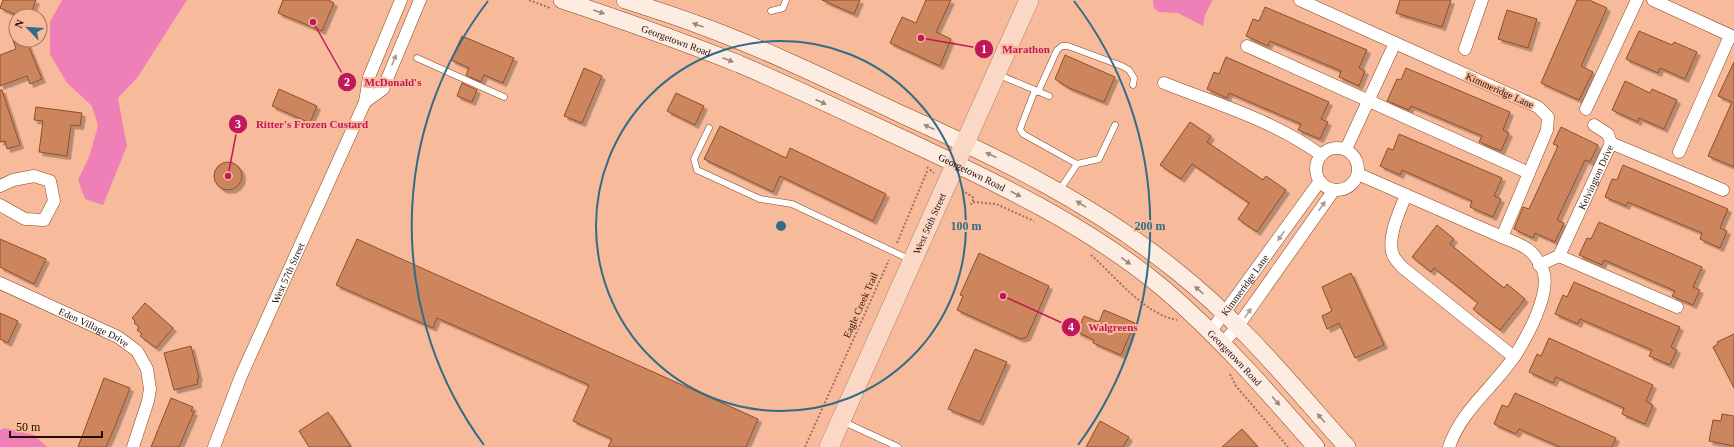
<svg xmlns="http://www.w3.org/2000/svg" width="1734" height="447" viewBox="0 0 1734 447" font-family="'Times New Roman',serif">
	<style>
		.water { fill: #ee80b7 }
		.building { fill: #cc855d; stroke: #8f4e25; filter: url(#shadow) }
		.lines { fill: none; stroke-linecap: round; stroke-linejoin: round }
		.lane-casing { stroke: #87471e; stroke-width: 7 }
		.street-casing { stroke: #87471e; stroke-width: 13 }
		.secondary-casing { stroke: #87471e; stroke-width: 18 }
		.primary-casing { stroke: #af7f67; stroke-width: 20 }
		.path { stroke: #a1735b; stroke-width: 2; stroke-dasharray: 2 2; stroke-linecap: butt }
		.lane { stroke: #fff; stroke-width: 6 }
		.street { stroke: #fff; stroke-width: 12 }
		.secondary { stroke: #fdece2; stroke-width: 17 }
		.primary { stroke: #fbd8c5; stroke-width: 19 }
		.oneway { fill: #9c877c }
		.oneway2 { fill: #a89d99 }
		.ring { fill: none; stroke: #336c86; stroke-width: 2 }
		.labels { text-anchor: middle; stroke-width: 4; stroke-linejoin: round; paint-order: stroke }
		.street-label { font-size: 10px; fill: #250b00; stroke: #f7bb9b }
		.centre { fill: #336c86; stroke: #f7bb9b; stroke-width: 2 }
		.ring-label { font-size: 12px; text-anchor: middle; font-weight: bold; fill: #336c86; stroke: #f7bb9b; stroke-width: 4; stroke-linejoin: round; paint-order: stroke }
		.leader { fill: none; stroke: #c2185b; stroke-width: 1.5 }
		.callout-dot { fill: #c2185b; stroke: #f7bb9b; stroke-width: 1.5 }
		.mark-label { font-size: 12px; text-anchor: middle; font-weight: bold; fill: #fff }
		.callout-label { font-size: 11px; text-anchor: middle; font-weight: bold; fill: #c2185b; stroke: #f7bb9b; stroke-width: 4; stroke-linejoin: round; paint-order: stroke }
	</style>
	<defs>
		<filter id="shadow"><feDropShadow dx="3.5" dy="3.5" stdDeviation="0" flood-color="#0004"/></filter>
	</defs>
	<rect width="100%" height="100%" fill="#f7bb9b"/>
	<!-- water -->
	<path class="water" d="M62 0H187L137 78 118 98 127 146 103 205 85 199 78 180 89 157 98 126 92 106 67 83 50 54V22Z
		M1153 0H1212V1L1205 15 1203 26 1178 13 1159 12 1154 8Z
		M4 428 34 435 47 447H0V430Z"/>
	<!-- building -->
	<path class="building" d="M3 0H36L30 16H19L0 8Z
		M283 0H328L334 3 322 31 278 13Z
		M822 0H860L854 14Z
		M926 0H951L936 32 951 39 940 66 890 43 902 17 916 23Z
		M1400 0H1451L1442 27 1396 13Z
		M1577 0H1589L1607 8 1581 66 1593 72 1579 100 1541 83Z
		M1265 7 1367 50 1359 68 1365 71 1359 86 1339 77 1341 71 1270 41 1268 46 1246 36 1253 19 1259 21Z
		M1507 10 1537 19 1528 48 1498 39Z
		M1639 31 1672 45 1674 42 1697 52 1685 79 1660 68 1658 73 1626 59Z
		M462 36 514 58 503 83 484 75 481 82 466 75 469 68 451 60Z
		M13 40H26L42 79 30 84 27 76 0 86V55L16 49Z
		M1065 55 1115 77 1104 102 1069 88 1055 79Z
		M1226 57 1329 102 1321 119 1328 122 1320 139 1298 130 1301 124 1229 93 1227 98 1207 89 1214 72 1219 74Z
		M1734 62V167L1708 156 1732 102 1718 96Z
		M584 68 602 76 582 123 564 116Z
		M1406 68 1510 112 1503 130 1509 133 1501 151 1479 142 1482 136 1411 106 1409 110 1387 101 1397 79 1401 80Z
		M1625 81 1650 93 1652 89 1677 100 1664 129 1639 118 1638 122 1612 110Z
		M462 83 477 90 472 102 457 96Z
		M279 89 317 106 310 123 272 106Z
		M0 90H2L20 145 7 149 5 141 0 142Z
		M676 93 704 106 695 125 667 111Z
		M36 107 82 113 80 126 71 125 67 156 39 152 43 121 34 120Z
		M1190 122 1211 136 1207 142 1263 180 1266 176 1286 190 1257 232 1238 219 1249 203 1192 164 1181 179 1160 165Z
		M720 126 786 158 790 148 886 194 873 221 780 176 773 192 704 159Z
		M1561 127 1598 145 1590 162 1585 160 1557 220 1564 223 1555 242 1535 233 1533 238 1514 229 1523 207 1529 209 1558 146 1553 144Z
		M1399 134 1502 178 1494 196 1501 199 1493 217 1470 207 1472 201 1402 170 1400 175 1380 166 1388 148 1393 150Z
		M214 176a14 14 0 1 1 28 0a14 14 0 1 1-28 0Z
		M1623 165 1728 209 1720 228 1727 231 1720 248 1700 239 1702 233 1628 202 1626 206 1605 197 1612 179 1617 180Z
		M1599 222 1702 267 1693 287 1700 290 1693 305 1672 296 1675 291 1604 260 1602 265 1579 255 1587 238 1591 239Z
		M1437 225 1454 239 1450 244 1504 288 1507 284 1525 299 1500 330 1473 309 1478 303 1434 268 1431 272 1412 257Z
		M0 239 46 259 34 284 0 267Z
		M357 239 758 419 746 447H608L612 439 573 421 589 385 437 318 433 328 336 285Z
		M979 253 1049 286 1027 337 1021 339 957 310 963 296 960 295Z
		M1351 273 1384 345 1355 358 1339 323 1327 329 1322 316 1332 311 1322 287Z
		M1574 282 1680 327 1671 347 1677 350 1670 365 1649 356 1652 350 1580 319 1578 324 1555 314 1563 295 1567 297Z
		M145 303 173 328 156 348 140 336 142 334 137 330 139 327 134 323 135 321 132 318Z
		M1104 310 1135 323 1121 355 1093 343 1094 340 1077 332 1084 316 1099 322Z
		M0 313 18 321 8 343 0 339Z
		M1734 334V388L1713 347 1718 344 1717 342Z
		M1549 338 1653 385 1646 401 1653 405 1645 424 1622 414 1624 408 1556 377 1553 383 1529 372 1537 354 1541 356Z
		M191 346 199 378 197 379 198 384 174 390 164 353Z
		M975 349 1007 362 980 422 948 409Z
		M104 378 130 388 116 424 106 447H78Z
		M1515 393 1616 438 1612 447H1560L1519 429 1516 434 1494 424 1502 405 1508 407Z
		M171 398 193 407 191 411 194 412 179 447H151Z
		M328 412 351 447H309L299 431Z
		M1722 414 1734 416V446L1709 441 1713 420 1721 421Z
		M1100 421 1129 437 1123 447H1086Z
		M1242 429 1258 447H1222Z"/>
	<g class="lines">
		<defs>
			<path id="lane" d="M771 11 783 8 786 0
				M417 58 504 97
				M997 74 1049 96
				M1035 90 1020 129 1023 134 1077 164
				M1038 92 1057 50 1062 46H1068L1122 66 1129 70 1134 78 1133 85
				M709 128 694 159 697 170 760 199 792 204 911 260
				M1059 191 1077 164 1099 159 1115 125
				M842 421 898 447"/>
			<g id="street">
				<path d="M1300 0 1395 43 1346 149"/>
				<path d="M1653 0 1734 37"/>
				<path d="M1247 46 1529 173"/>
				<path d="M1465 49 1482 0"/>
				<path d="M1164 83C1217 104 1275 121 1321 155"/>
				<path d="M365 102 383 89 420 0"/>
				<path d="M1586 109 1637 0"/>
				<path d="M1594 125 1608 134 1611 143"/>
				<circle cx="1337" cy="169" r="21"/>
				<path d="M1679 152 1730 36"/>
				<path d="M1358 174 1502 237 1547 130 1548 117 1538 107 1395 43"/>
				<path d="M0 186 13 180 34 176 50 181 54 201 44 220 25 219 0 205"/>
				<path d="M1406 195C1400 210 1385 241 1394 257 1396 260 1399 264 1402 267L1514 357"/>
				<path id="s1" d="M1559 256 1611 143 1723 190"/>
				<path d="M1539 265 1559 256 1677 307"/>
				<path id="s2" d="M0 283 118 337 137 351 147 369 150 389 148 401 133 447"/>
				<path id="s3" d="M1211 331 1320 181"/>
				<path d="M1223 343 1238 326 1334 190"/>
				<path id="s4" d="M214 447 241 376 365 102 369 77 401 0"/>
				<path d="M1449 447C1462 408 1497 385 1518 351 1529 333 1549 295 1544 274 1543 268 1536 257 1532 253 1525 245 1511 241 1502 237"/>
			</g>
			<g id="secondary">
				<path id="s5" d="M562 0C622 20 681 41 739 64 798 89 856 117 914 144 1001 185 1090 227 1164 289 1220 337 1268 392 1316 447"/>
				<path d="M625 0C650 8 675 16 699 25 770 51 837 84 905 116 1001 159 1093 204 1175 270 1240 321 1292 385 1347 447"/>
			</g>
			<g id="primary">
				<path id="s6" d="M829 447 1029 0"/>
			</g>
		</defs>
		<!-- lane casing -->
		<use href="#lane" class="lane-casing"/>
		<!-- street casing -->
		<use href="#street" class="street-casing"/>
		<!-- secondary casing -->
		<use href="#secondary" class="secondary-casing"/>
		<!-- primary casing -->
		<use href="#primary" class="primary-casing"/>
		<!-- path -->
		<path class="path" d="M529 0 550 8
			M927 167 934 173
			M962 190 974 198 971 205
			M973 202 996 204 1034 221
			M897 243 928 169
			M1091 255C1116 277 1144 314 1177 320
			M1230 374 1236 386 1288 447
			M805 447 889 260"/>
		<!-- lane -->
		<use href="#lane" class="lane"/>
		<!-- street -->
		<use href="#street" class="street"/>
		<!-- secondary -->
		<use href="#secondary" class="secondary"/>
		<!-- primary -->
		<use href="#primary" class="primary"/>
	</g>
	<!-- one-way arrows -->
	<defs><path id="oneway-solid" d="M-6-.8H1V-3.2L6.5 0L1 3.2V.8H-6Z"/></defs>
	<g class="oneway">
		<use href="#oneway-solid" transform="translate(599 12) rotate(19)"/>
		<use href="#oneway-solid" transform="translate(698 25) rotate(-160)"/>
		<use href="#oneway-solid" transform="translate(728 60) rotate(21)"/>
		<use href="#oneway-solid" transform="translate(821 102) rotate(24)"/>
		<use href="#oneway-solid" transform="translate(929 127) rotate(-156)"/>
		<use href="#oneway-solid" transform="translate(991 155) rotate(-155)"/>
		<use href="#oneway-solid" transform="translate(1016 194) rotate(28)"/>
		<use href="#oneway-solid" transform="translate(1081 204) rotate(-148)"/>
		<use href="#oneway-solid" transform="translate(1126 261) rotate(36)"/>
		<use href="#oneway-solid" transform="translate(1199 290) rotate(-138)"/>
		<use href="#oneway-solid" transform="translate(1276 401) rotate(49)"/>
		<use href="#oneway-solid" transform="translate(1321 418) rotate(-131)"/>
	</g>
	<g class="oneway2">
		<use href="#oneway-solid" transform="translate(394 60) rotate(-68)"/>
		<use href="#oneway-solid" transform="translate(1322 206) rotate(-55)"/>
		<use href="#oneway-solid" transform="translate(1281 236) rotate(125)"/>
		<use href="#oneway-solid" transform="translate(1248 313) rotate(-55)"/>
	</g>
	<!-- distance rings -->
	<g class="ring">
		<circle cx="781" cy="226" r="185"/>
		<path d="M484 445A369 369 0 0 1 488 1M1074 1A369 369 0 0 1 1078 445"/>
	</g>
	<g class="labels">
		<!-- street labels -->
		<g class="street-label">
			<text dy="4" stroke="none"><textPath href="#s5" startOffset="121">Georgetown Road</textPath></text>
			<text transform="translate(1500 90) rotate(24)" y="4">Kimmeridge Lane</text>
			<text dy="4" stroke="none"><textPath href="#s5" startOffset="445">Georgetown Road</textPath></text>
			<text dy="4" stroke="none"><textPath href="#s1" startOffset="87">Kelvington Drive</textPath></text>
			<text dy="4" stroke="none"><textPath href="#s6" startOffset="245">West 56th Street</textPath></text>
			<text dy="4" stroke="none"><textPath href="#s4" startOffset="189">West 57th Street</textPath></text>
			<text dy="4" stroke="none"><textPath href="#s3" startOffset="57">Kimmeridge Lane</textPath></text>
			<text transform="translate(860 305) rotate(-66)" y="4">Eagle Creek Trail</text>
			<text dy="4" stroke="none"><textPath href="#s2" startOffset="104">Eden Village Drive</textPath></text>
			<text dy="4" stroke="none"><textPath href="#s5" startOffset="769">Georgetown Road</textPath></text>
		</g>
	</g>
	<circle cx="781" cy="226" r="6" class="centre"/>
	<g class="ring-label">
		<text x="966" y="230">100 m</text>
		<text x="1150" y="230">200 m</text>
	</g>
	<!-- callouts -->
	<path class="leader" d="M921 38L984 49M313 22L347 82M228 176L238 124M1003 296L1071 327"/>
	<g class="callout-dot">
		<circle cx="921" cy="38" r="4"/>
		<circle cx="313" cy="22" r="4"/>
		<circle cx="228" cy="176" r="4"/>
		<circle cx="1003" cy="296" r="4"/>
		<circle cx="984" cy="49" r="10"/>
		<circle cx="347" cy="82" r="10"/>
		<circle cx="238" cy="124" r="10"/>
		<circle cx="1071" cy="327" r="10"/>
	</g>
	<g class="mark-label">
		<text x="984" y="53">1</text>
		<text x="347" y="86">2</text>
		<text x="238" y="128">3</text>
		<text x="1071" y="331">4</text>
	</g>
	<g class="callout-label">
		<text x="1026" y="53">Marathon</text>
		<text x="393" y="86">McDonald's</text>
		<text x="312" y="128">Ritter's Frozen Custard</text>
		<text x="1113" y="331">Walgreens</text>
	</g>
	<!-- north arrow -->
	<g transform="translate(28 28) rotate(295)"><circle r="19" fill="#f7bb9b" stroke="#a3755d"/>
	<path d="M0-3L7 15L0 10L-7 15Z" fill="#336c86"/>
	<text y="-6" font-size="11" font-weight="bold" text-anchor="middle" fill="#250b00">N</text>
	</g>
	<!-- scale -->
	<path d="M10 431v6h92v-6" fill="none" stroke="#250b00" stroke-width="2"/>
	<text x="16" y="431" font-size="12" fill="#250b00" stroke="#f7bb9b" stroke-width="3" paint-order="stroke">50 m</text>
</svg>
